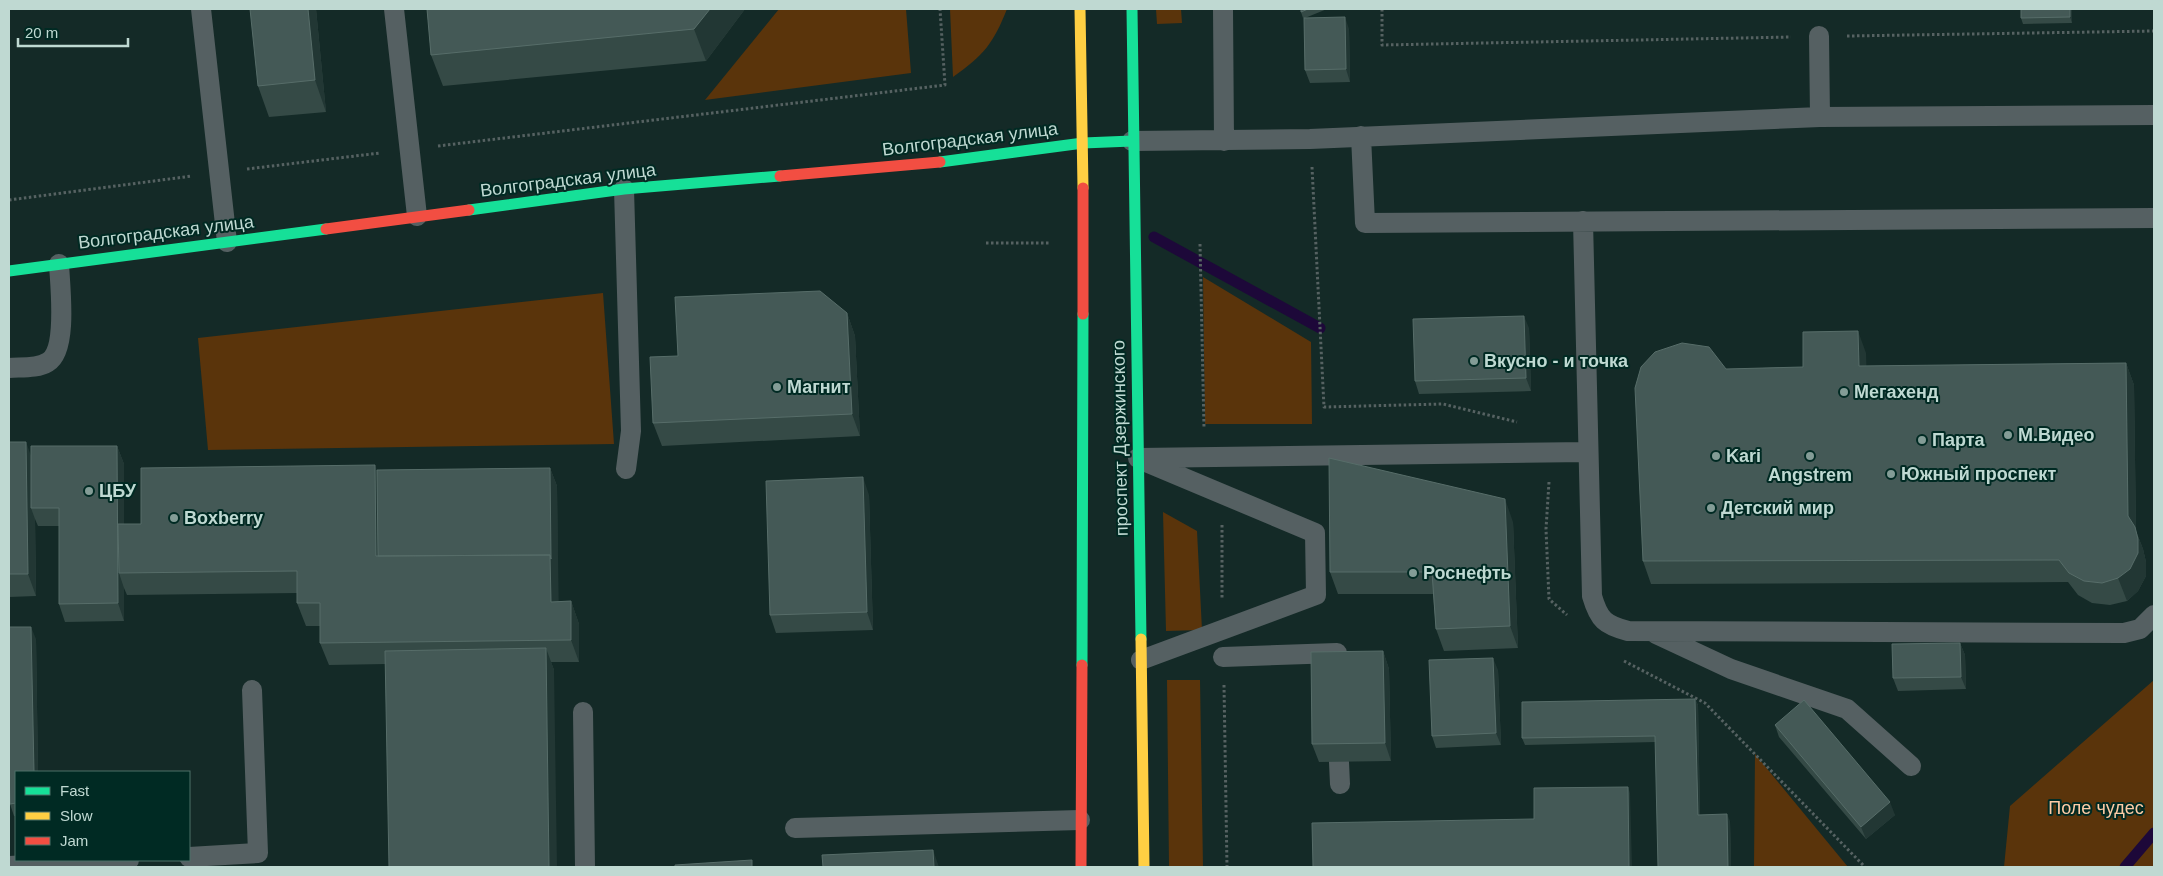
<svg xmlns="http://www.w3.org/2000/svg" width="2163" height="876" viewBox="0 0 2163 876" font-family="Arial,sans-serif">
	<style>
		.green { fill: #5a340b }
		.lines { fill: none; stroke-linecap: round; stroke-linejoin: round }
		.stream { stroke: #1d0839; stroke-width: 11 }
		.path { stroke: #566262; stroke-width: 3; stroke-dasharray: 2.5 2.5; stroke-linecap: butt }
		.lane { stroke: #556062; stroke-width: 20 }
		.fast { stroke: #16e098; stroke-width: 11 }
		.slow { stroke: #ffcf43; stroke-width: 11 }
		.jam { stroke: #f24e42; stroke-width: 11 }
		.wall { fill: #354a46 }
		.shaded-wall { fill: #223734 }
		.building { fill: #445956; stroke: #576d69 }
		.poi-dot { fill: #839c96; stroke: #002a23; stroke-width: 2 }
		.labels { text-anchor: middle; stroke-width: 4; stroke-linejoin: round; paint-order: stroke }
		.street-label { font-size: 18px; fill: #bfd9d2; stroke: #002a23 }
		.poi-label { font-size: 18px; font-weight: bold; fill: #bfd9d2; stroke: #002a23; text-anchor: start }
		.park-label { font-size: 18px; fill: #fecca6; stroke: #002a23 }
	</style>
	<rect width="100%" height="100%" fill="#142a27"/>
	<!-- green -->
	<path class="green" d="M779 9H906L911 73 705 100Z
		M950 9H1007C993 44 984 55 953 77Z
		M1156 9H1181L1182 23 1157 24Z
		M1203 277 1311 342 1312 424H1205Z
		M603 293 614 444 208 450 198 338Z
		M1163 512 1197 531 1202 630 1166 631Z
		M1167 680H1200L1203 867H1169Z
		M2154 680V867H2004L2010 806Z
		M1755 754 1848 867H1754Z"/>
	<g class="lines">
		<!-- stream -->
		<path class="stream" d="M1154 237 1320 328
			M2125 867 2154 833"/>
		<!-- path -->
		<path class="path" d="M1382 9V45L1791 37
			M1847 36 2154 31
			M438 146 945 85 940 9
			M1312 167 1324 407 1443 404 1517 422
			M247 169 380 153
			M9 200 192 176
			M986 243H1050
			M1200 244 1204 428
			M1549 482 1546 529 1549 599 1567 615
			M1222 525V599
			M1624 661 1705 703 1865 867
			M1224 685 1227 867"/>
		<!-- lane -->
		<path class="lane" d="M201 9 227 242
			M394 9 417 216
			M1223 9 1224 141
			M1819 36 1820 117
			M1361 136 1365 223 2154 218
			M1132 141 1310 139 1820 117 2154 115
			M624 189 631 431 626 469
			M1583 221 1592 596C1599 620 1605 625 1628 631L2124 633 2140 629 2154 615
			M9 368C21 367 37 369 48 362 68 350 60 286 59 264
			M1138 458 1587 452
			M1656 634 1731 669 1847 709 1911 766
			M1223 657 1337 653
			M1141 660 1316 595 1315 533 1146 462
			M583 712 585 867
			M1339 762 1340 784
			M795 828 1080 820
			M189 857 258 853 252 690
			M9 866 129 860"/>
		<!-- fast -->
		<path class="fast" d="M1132 9 1141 639
			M940 162 1083 143 1132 141
			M469 210 624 189 780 176
			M9 271 326 229
			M1082 665 1083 314"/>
		<!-- slow -->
		<path class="slow" d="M1080 9 1083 188
			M1141 639 1144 867"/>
		<!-- jam -->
		<path class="jam" d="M780 176 940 162
			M326 229 469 210
			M1083 314V188
			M1081 867 1082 665"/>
	</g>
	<!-- wall -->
	<path class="wall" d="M316 9 326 112 269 117 258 86Z
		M427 9H745L706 61 443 86 431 55Z
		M1301 9H1327L1305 18 1349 29 1350 82 1310 83 1305 70 1304 18H1303L1301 12Z
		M2021 9H2072V23L2023 24 2021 18Z
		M847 313 855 336 860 436 662 446 653 423 678 356Z
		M1529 328 1531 391 1419 394 1415 381Z
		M1866 353V366L2126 363 2134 385 2136 531 2143 549 2146 562V576L2138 591 2127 601 2110 605 2092 603 2078 595 2068 582 1651 584 1643 561 1726 369 1803 367Z
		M9 442 31 456 117 446 124 464V524H141L377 470 550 468 557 486 558 602 571 601 579 624V662H551L554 670 386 664 329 665 320 643V626H306L297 603V593L127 595 124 588V621L65 622 59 604V526H38L35 519 36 596 9 597Z
		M869 495 873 630 776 633 770 615Z
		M1513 522 1518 648 1444 651 1436 629 1433 594H1338L1330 572Z
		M36 639 38 772H16V816H14L10 804Z
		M1960 643 1965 655 1966 689 1898 691 1893 678Z
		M1383 651 1389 669 1391 761 1319 762 1312 744Z
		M1498 670 1501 745 1436 748 1432 736Z
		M1695 699 1698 705 1700 815 1730 821 1731 867H1658L1656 742 1525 745 1522 738Z
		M1775 725 1895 815 1866 839 1779 737Z"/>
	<!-- shaded-wall -->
	<path class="shaded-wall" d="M308 9H316L326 112 315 80Z
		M710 9H745L706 61 694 29Z
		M2070 9H2072V23L2070 17Z
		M1345 17 1349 29 1350 82 1346 69Z
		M847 313 855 336 860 436 852 414Z
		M1524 316 1529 328 1531 391 1526 378Z
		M1858 331 1866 353 1867 388 1859 366Z
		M2126 363 2134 385 2136 531 2143 549 2146 562V576L2138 591 2127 601 2118 578 2128 516Z
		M26 442 34 464 31 508 35 519 36 596 28 574Z
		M117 446 124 464V573H119L124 588V621L118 603Z
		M375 465 383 488 384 561 376 556Z
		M550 468 557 486 559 624 551 602 550 555Z
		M863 477 869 495 873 630 867 612Z
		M1505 499 1513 522 1518 648 1510 626Z
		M571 601 579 624V662L571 640Z
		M31 627 36 639 38 772H34Z
		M1960 643 1965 655 1966 689 1961 677Z
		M546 648 554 670 557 867H549Z
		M1383 651 1389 669 1391 761 1385 743Z
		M1493 658 1498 670 1501 745 1496 733Z
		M1695 699 1698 705 1700 821 1698 815Z
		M1628 787 1630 793 1632 867H1629Z
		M1890 802 1895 815 1866 839 1861 827Z
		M1727 814 1730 821 1731 867H1728Z
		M933 850 939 867H934Z"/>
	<!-- building -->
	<path class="building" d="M250 9H308L315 80 258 86Z
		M427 9H710L694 29 431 55Z
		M1301 9H1308L1301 12Z
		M2021 9H2070V17L2021 18Z
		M1345 17 1346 69 1305 70 1304 18Z
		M820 291 847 313 852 414 653 423 650 357 678 356 675 297Z
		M1524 316 1526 378 1415 381 1413 319Z
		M1858 331 1859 366 2126 363 2128 516 2135 527 2138 539V553L2130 569 2118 578 2102 583 2084 581 2069 573 2059 560 1643 561 1635 388 1641 367 1655 352 1682 343 1709 347 1726 369 1803 367V332Z
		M9 442H26L28 574H9Z
		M31 446H117L118 603 59 604V508H31Z
		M1329 458 1505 499 1510 626 1436 629 1432 572H1330Z
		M375 465 376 556 550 555 551 602 571 601V640L320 643V603H297V571L119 573 118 524H141V468Z
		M550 468 551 559 550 555 378 556 377 470Z
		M863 477 867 612 770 615 766 481Z
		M9 627H31L34 772H16V803L10 804 9 767Z
		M1960 643 1961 677 1893 678 1892 644Z
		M546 648 549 867H389L385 651Z
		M1383 651 1385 743 1312 744 1311 652Z
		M1493 658 1496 733 1432 736 1429 660Z
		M1695 699 1698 815 1727 814 1728 867H1658L1655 736 1522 738V702Z
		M1804 700 1890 802 1861 827 1775 725Z
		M1628 787 1629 867H1313L1312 823 1534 819V788Z
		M933 850 934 867H823L822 855Z
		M752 860V867H675V865Z"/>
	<!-- markers -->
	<g class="poi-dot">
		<circle cx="1474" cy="361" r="5"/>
		<circle cx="777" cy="387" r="5"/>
		<circle cx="1844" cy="392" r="5"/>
		<circle cx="2008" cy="435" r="5"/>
		<circle cx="1922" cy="440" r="5"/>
		<circle cx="1716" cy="456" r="5"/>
		<circle cx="1810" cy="456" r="5"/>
		<circle cx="1891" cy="474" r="5"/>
		<circle cx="89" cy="491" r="5"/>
		<circle cx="1711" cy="508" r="5"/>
		<circle cx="174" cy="518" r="5"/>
		<circle cx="1413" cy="573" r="5"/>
	</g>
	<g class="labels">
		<!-- street labels -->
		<g class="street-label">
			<text transform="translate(970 139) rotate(-7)" y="6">Волгоградская улица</text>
			<text transform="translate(568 180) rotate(-7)" y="6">Волгоградская улица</text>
			<text transform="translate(166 232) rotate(-7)" y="6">Волгоградская улица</text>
			<text transform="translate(1120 438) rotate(-91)" y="6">проспект Дзержинского</text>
		</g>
		<!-- poi labels -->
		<g class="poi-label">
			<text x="1484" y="367">Вкусно - и точка</text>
			<text x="787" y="393">Магнит</text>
			<text x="1854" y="398">Мегахенд</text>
			<text x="2018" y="441">М.Видео</text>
			<text x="1932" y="446">Парта</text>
			<text x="1726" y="462">Kari</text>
			<text x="1901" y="480">Южный проспект</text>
			<text x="1810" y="481" text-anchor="middle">Angstrem</text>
			<text x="99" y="497">ЦБУ</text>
			<text x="1721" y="514">Детский мир</text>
			<text x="184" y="524">Boxberry</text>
			<text x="1423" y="579">Роснефть</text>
		</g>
		<!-- park labels -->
		<g class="park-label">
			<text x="2096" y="814">Поле чудес</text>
		</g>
	</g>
	<!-- border -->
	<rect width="2163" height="876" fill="none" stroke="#bfd9d2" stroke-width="20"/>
	<!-- legend -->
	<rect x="15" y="771" width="175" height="90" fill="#002a23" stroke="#4c7069"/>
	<rect x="25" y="787" width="25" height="8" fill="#16e098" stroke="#4c7069"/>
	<text x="60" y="796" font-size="15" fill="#bfd9d2">Fast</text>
	<rect x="25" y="812" width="25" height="8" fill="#ffcf43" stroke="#4c7069"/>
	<text x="60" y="821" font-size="15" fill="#bfd9d2">Slow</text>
	<rect x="25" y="837" width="25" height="8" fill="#f24e42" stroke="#4c7069"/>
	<text x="60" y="846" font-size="15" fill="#bfd9d2">Jam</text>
	<!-- scale -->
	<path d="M18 38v8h110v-8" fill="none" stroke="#bfd9d2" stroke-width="2.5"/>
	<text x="25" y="38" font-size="15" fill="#bfd9d2" stroke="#002a23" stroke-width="4" paint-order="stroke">20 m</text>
</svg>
